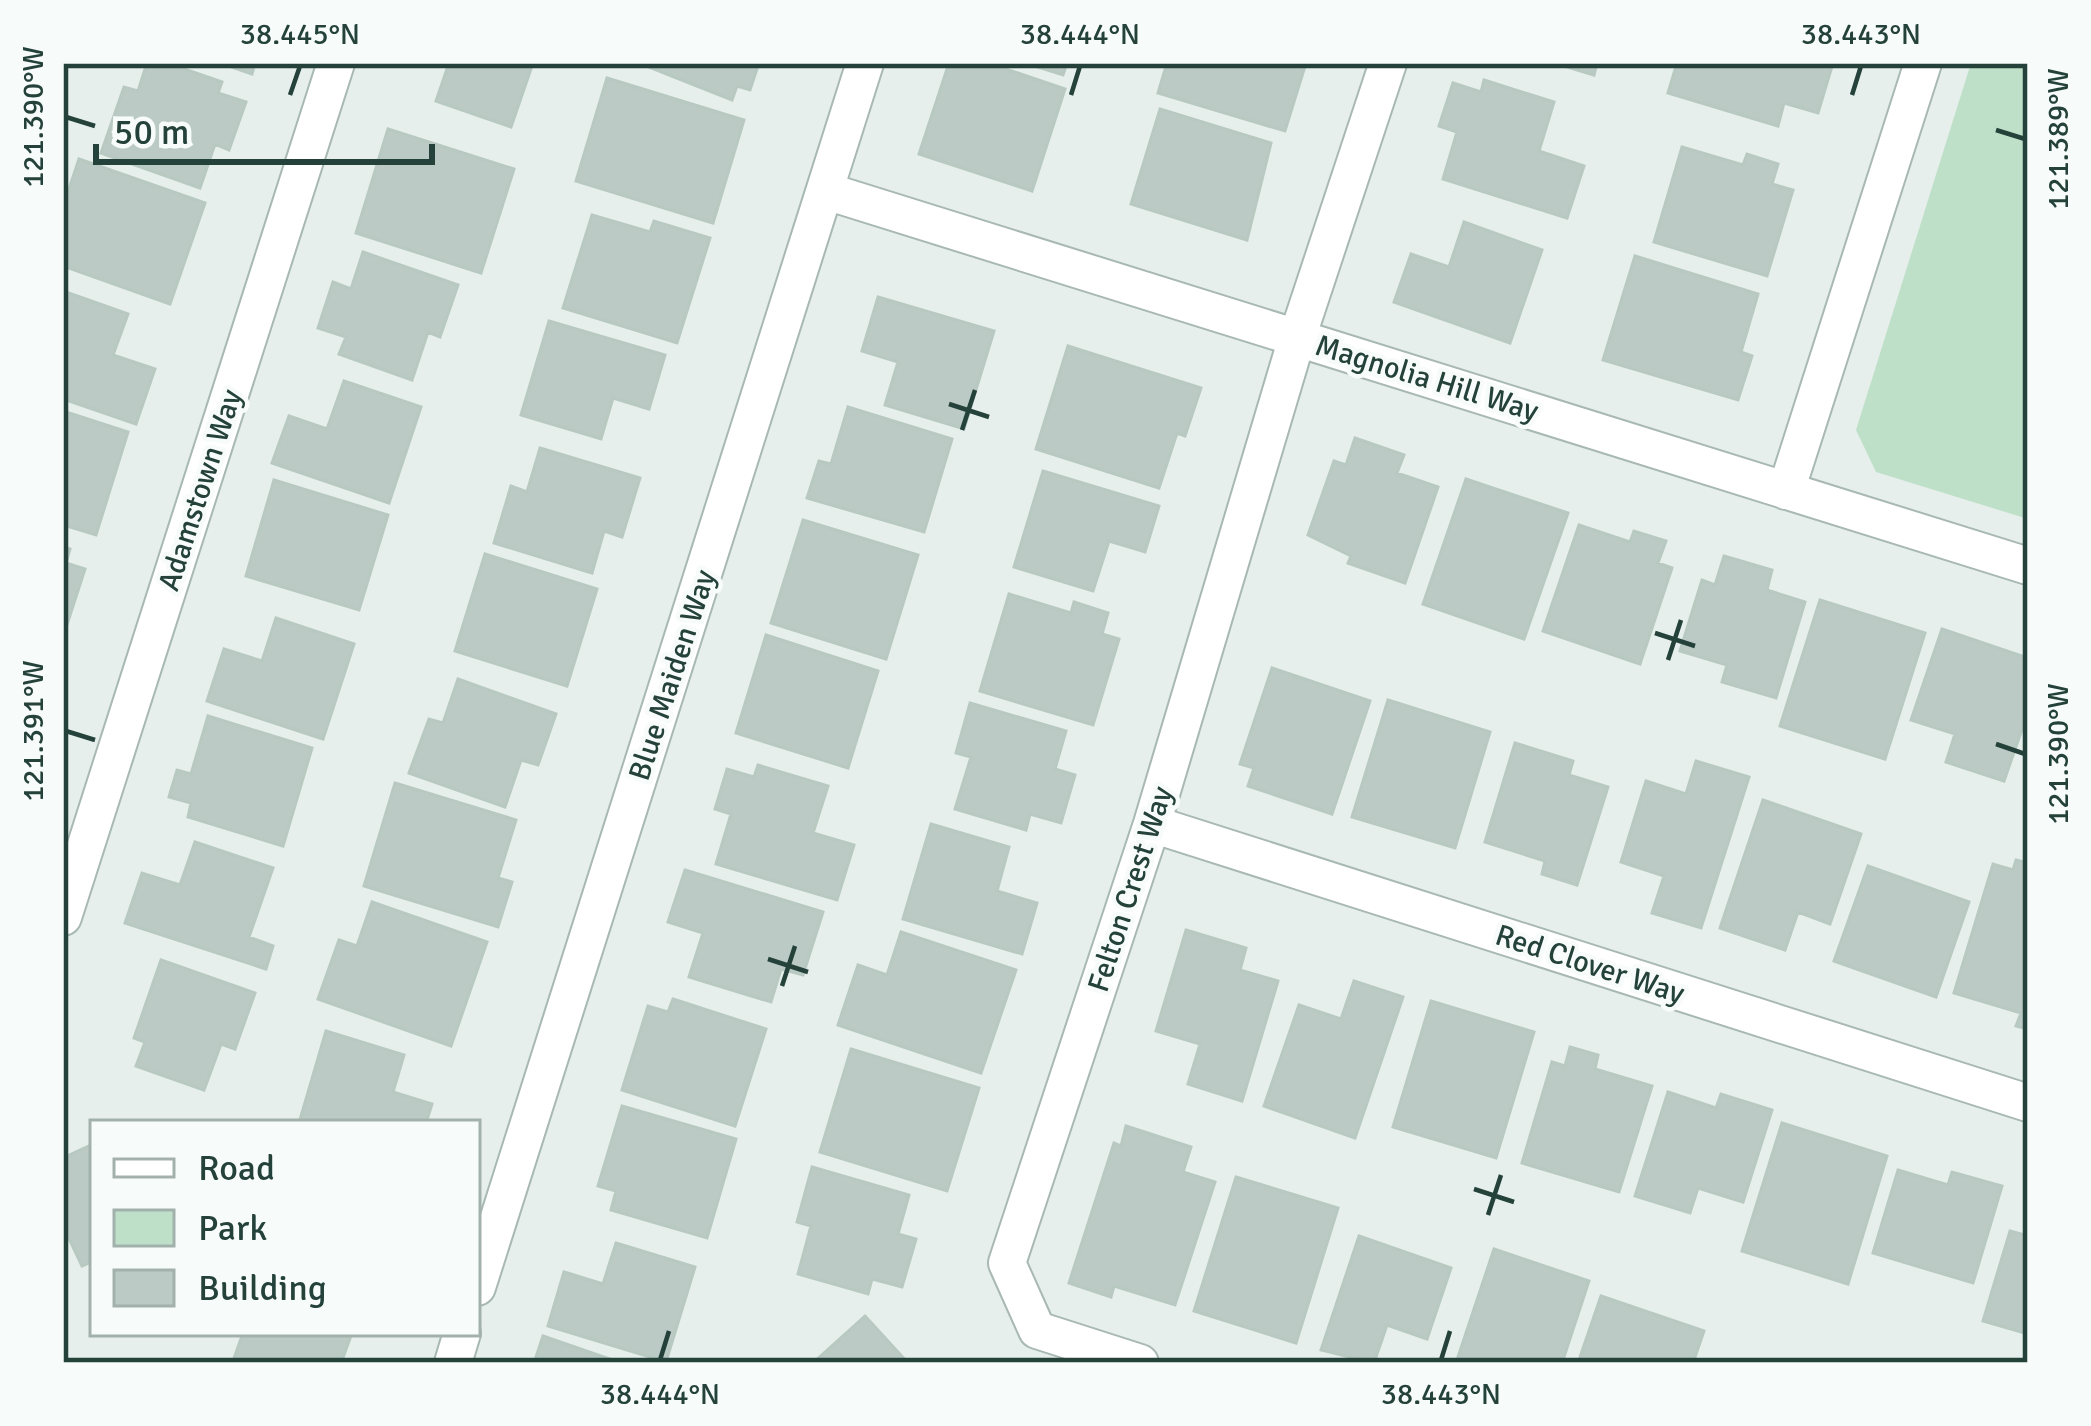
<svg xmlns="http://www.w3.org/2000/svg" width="2091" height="1426" viewBox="0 0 2091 1426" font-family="Signika,sans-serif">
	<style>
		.green { fill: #bfe0c8 }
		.building { fill: #bbcac4; stroke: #b8c9c2; stroke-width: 3 }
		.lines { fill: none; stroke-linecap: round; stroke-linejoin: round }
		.minor-casing { stroke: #a8b8b2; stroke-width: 40 }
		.minor { stroke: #fff; stroke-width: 36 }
		.ticks { fill: none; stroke: #24423a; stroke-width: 4.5 }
		.labels { text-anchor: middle; stroke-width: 9; stroke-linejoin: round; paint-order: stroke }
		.street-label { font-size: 30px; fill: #24423a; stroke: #f7fbf9 }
		.neatline { fill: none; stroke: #24423a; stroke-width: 4.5 }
		.ticks-label { font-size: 30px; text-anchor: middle; fill: #24423a }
	</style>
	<rect width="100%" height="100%" fill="#e6efeb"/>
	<!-- green -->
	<path class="green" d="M1971 63H2028V519L1876 472 1856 430Z"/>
	<!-- building -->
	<path class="building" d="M147 63H167L222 82 218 93 246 102 229 150 215 144 200 188 101 153 124 87 138 91Z
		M220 63H255L252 74Z
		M449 63H533L511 127 436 101Z
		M639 63H759L750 90 737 86 732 100Z
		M949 63H988L1065 89 1032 191 919 154Z
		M1025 63H1067L1063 75Z
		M1167 63H1306L1285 131 1158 93Z
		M1554 63H1597L1594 75Z
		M1677 63H1833L1818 113 1784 103 1778 126 1668 93Z
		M607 78 744 120 713 223 576 181Z
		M1484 80 1554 102 1539 151 1584 166 1567 218 1443 179 1457 132 1439 126 1453 83 1481 92Z
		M1160 109 1271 143 1247 240 1131 204Z
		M388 129 514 169 481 273 356 233Z
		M1682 147 1743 165 1747 154 1778 164 1772 184 1793 190 1767 276 1654 242Z
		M79 159 205 203 170 304 63 266V207Z
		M592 215 650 232 654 221 710 238 677 343 563 308Z
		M1464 222 1542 250 1510 343 1394 302 1411 254 1449 267Z
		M363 252 458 285 440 337 428 332 412 380 339 354 346 337 318 328 333 282 351 289Z
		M1635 256 1758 294 1741 352 1752 356 1738 400 1603 360Z
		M63 291 128 314 113 355 155 369 136 424 63 399Z
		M878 297 994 331 964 429 885 405 898 362 862 351Z
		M549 321 665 355 649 409 613 398 601 439 521 415Z
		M1068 346 1201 388 1185 436 1177 433 1159 488 1036 449Z
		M344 381 421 407 389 503 272 463 289 416 327 429Z
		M848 407 952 439 924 532 807 498 819 461 831 464Z
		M63 411 128 432 96 535 63 525Z
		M1355 438 1404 455 1397 473 1438 487 1405 583 1348 563 1351 556 1308 535 1334 461 1346 465Z
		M540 448 640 478 622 537 604 531 592 573 494 543 511 486 527 492Z
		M1043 471 1159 506 1145 552 1109 541 1093 591 1014 567Z
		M1466 479 1568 513 1524 639 1423 604Z
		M274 480 388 515 359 610 246 576Z
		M803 520 918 555 886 659 771 623Z
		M1579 525 1630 542 1634 531 1666 541 1658 563 1672 568 1640 664 1543 631Z
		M63 547 70 549 66 563 85 569 63 637Z
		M485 554 597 589 567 686 455 651Z
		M1724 556 1772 570 1767 590 1805 602 1776 698 1722 682 1727 665 1680 651 1702 580 1715 585Z
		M1009 594 1071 613 1074 602 1108 613 1102 634 1119 639 1093 725 980 691Z
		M1820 600 1925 633 1885 759 1780 726Z
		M276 618 354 644 323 739 207 701 224 649 262 661Z
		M1942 629 2028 658V712L2004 781 1946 762 1955 734 1911 720Z
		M766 635 878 671 848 768 736 733Z
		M1272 668 1370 701 1332 814 1248 786 1254 768 1240 764Z
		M458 679 556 714 538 765 521 760 505 807 409 773 429 719 443 723Z
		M1388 700 1490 732 1455 848 1352 817Z
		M970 703 1066 731 1055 769 1075 775 1061 823 1030 814 1026 830 955 809 971 757 956 753Z
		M208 716 312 748 283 846 188 817 191 803 169 797 177 770 191 774Z
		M1515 743 1573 761 1569 775 1608 787 1577 885 1542 874 1545 861 1485 842Z
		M1696 761 1749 777 1701 928 1652 913 1664 876 1621 862 1646 781 1686 794Z
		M758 765 828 786 813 833 854 845 837 900 716 864 731 814 715 809 727 769 754 777Z
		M395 783 516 820 498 878 512 882 498 927 364 886Z
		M1763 800 1861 834 1830 924 1798 912 1785 950 1720 928Z
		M931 824 1009 847 997 891 1037 903 1022 954 903 919Z
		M195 842 273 868 249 937 273 946 266 969 125 923 142 873 180 885Z
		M2016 860 2028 863V1029L2016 1026 2021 1013 1954 993 1993 864 2013 870Z
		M1868 866 1969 902 1936 997 1834 961Z
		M685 870 823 912 803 975 781 969 771 1002 689 977 703 933 668 922Z
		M372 902 487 942 451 1046 318 999 339 940 357 946Z
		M1186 930 1246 948 1240 970 1278 981 1242 1101 1188 1084 1200 1044 1156 1031Z
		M901 932 1016 970 981 1073 838 1025 858 965 887 975Z
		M161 960 255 993 235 1049 221 1044 204 1090 136 1066 145 1042 134 1038Z
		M1354 981 1403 997 1355 1138 1264 1106 1299 1005 1341 1019Z
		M673 999 766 1029 735 1126 622 1090 648 1006 668 1012Z
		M1431 1001 1534 1032 1496 1158 1393 1127Z
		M326 1031 404 1055 393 1092 432 1104 426 1123H299Z
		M1570 1047 1598 1055 1595 1069 1652 1086 1619 1192 1522 1163 1552 1062 1565 1066Z
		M851 1049 979 1088 947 1191 820 1152Z
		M1668 1092 1716 1108 1721 1094 1772 1110 1743 1202 1698 1188 1690 1213 1635 1196Z
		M622 1106 736 1139 707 1238 611 1210 616 1191 598 1186Z
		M1782 1123 1887 1156 1848 1284 1742 1251Z
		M1126 1126 1191 1147 1183 1172 1215 1182 1175 1305 1114 1286 1111 1297 1069 1283 1114 1143 1121 1146Z
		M93 1144V1261L82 1266 63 1226V1158Z
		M812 1167 909 1195 898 1234 916 1239 902 1287 872 1279 868 1294 798 1274 811 1226 797 1222Z
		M1898 1170 1948 1185 1952 1172 2002 1186 1973 1283 1873 1253Z
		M1236 1177 1338 1208 1296 1343 1194 1311Z
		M2010 1231 2028 1236V1334L1983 1321Z
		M1359 1236 1451 1268 1427 1339 1387 1325 1374 1363 1321 1350Z
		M616 1243 695 1267 666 1362 548 1326 564 1272 603 1284Z
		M1494 1249 1589 1281 1562 1363H1456Z
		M1601 1296 1704 1331 1693 1363H1578Z
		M865 1316 908 1363H813Z
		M243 1333H352L341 1363H239L233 1361Z
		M543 1336 621 1363H534Z"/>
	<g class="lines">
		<defs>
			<path id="minor" d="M826 191 2028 566
				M1786 491 1923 63
				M1152 824 2028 1103
				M63 917 336 63
				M477 1287 865 63
				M453 1363 462 1333
				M1140 1363 1037 1330 1007 1263 1152 824 1297 338 1388 63"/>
		</defs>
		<!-- minor casing -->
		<use href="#minor" class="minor-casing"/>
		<!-- minor -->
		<use href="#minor" class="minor"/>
	</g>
	<!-- ticks -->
	<path class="ticks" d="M290 95 300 66M1071 95 1080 66M1852 95 1861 66M66 117 95 126M1996 130 2025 139M949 404 989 417M962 430 975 390M1655 633 1695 646M1668 660 1681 620M66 731 95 740M1996 744 2025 754M768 959 808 972M782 986 795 946M1474 1189 1514 1202M1488 1215 1501 1175M660 1360 669 1331M1441 1360 1450 1331"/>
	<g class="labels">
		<!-- street labels -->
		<g class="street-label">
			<text transform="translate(1427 378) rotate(17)" y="10">Magnolia Hill Way</text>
			<text transform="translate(200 490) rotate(-72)" y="10">Adamstown Way</text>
			<text transform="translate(672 675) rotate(-72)" y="10">Blue Maiden Way</text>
			<text transform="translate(1130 889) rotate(-72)" y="10">Felton Crest Way</text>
			<text transform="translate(1590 964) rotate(18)" y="10">Red Clover Way</text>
		</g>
	</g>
	<!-- border -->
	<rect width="2091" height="1426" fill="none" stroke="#f7fbf9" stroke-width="132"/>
	<!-- legend -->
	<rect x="90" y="1120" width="390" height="216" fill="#f7fbf9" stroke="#a3b1ad" stroke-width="3"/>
	<rect x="114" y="1159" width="60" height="18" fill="#ffffff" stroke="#a3b1ad" stroke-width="3"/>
	<text x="198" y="1180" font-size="36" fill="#24423a">Road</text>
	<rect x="114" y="1210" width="60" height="36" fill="#bfe0c8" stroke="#a3b1ad" stroke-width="3"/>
	<text x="198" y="1240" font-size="36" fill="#24423a">Park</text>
	<rect x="114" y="1270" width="60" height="36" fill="#bbcac4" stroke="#a3b1ad" stroke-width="3"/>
	<text x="198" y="1300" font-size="36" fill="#24423a">Building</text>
	<!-- scale -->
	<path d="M96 144v18h336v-18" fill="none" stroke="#24423a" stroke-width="6"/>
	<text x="114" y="144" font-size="36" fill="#24423a" stroke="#f7fbf9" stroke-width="9" paint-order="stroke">50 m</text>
	<rect x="66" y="66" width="1959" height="1294" class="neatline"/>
	<g class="ticks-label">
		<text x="300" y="44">38.445°N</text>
		<text x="1080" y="44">38.444°N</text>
		<text x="1861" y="44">38.443°N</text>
		<text transform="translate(33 117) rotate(-90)" y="10">121.390°W</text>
		<text transform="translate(2058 139) rotate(-90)" y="10">121.389°W</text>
		<text transform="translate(33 731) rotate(-90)" y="10">121.391°W</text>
		<text transform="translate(2058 754) rotate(-90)" y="10">121.390°W</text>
		<text x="660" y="1404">38.444°N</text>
		<text x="1441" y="1404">38.443°N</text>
	</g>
</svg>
